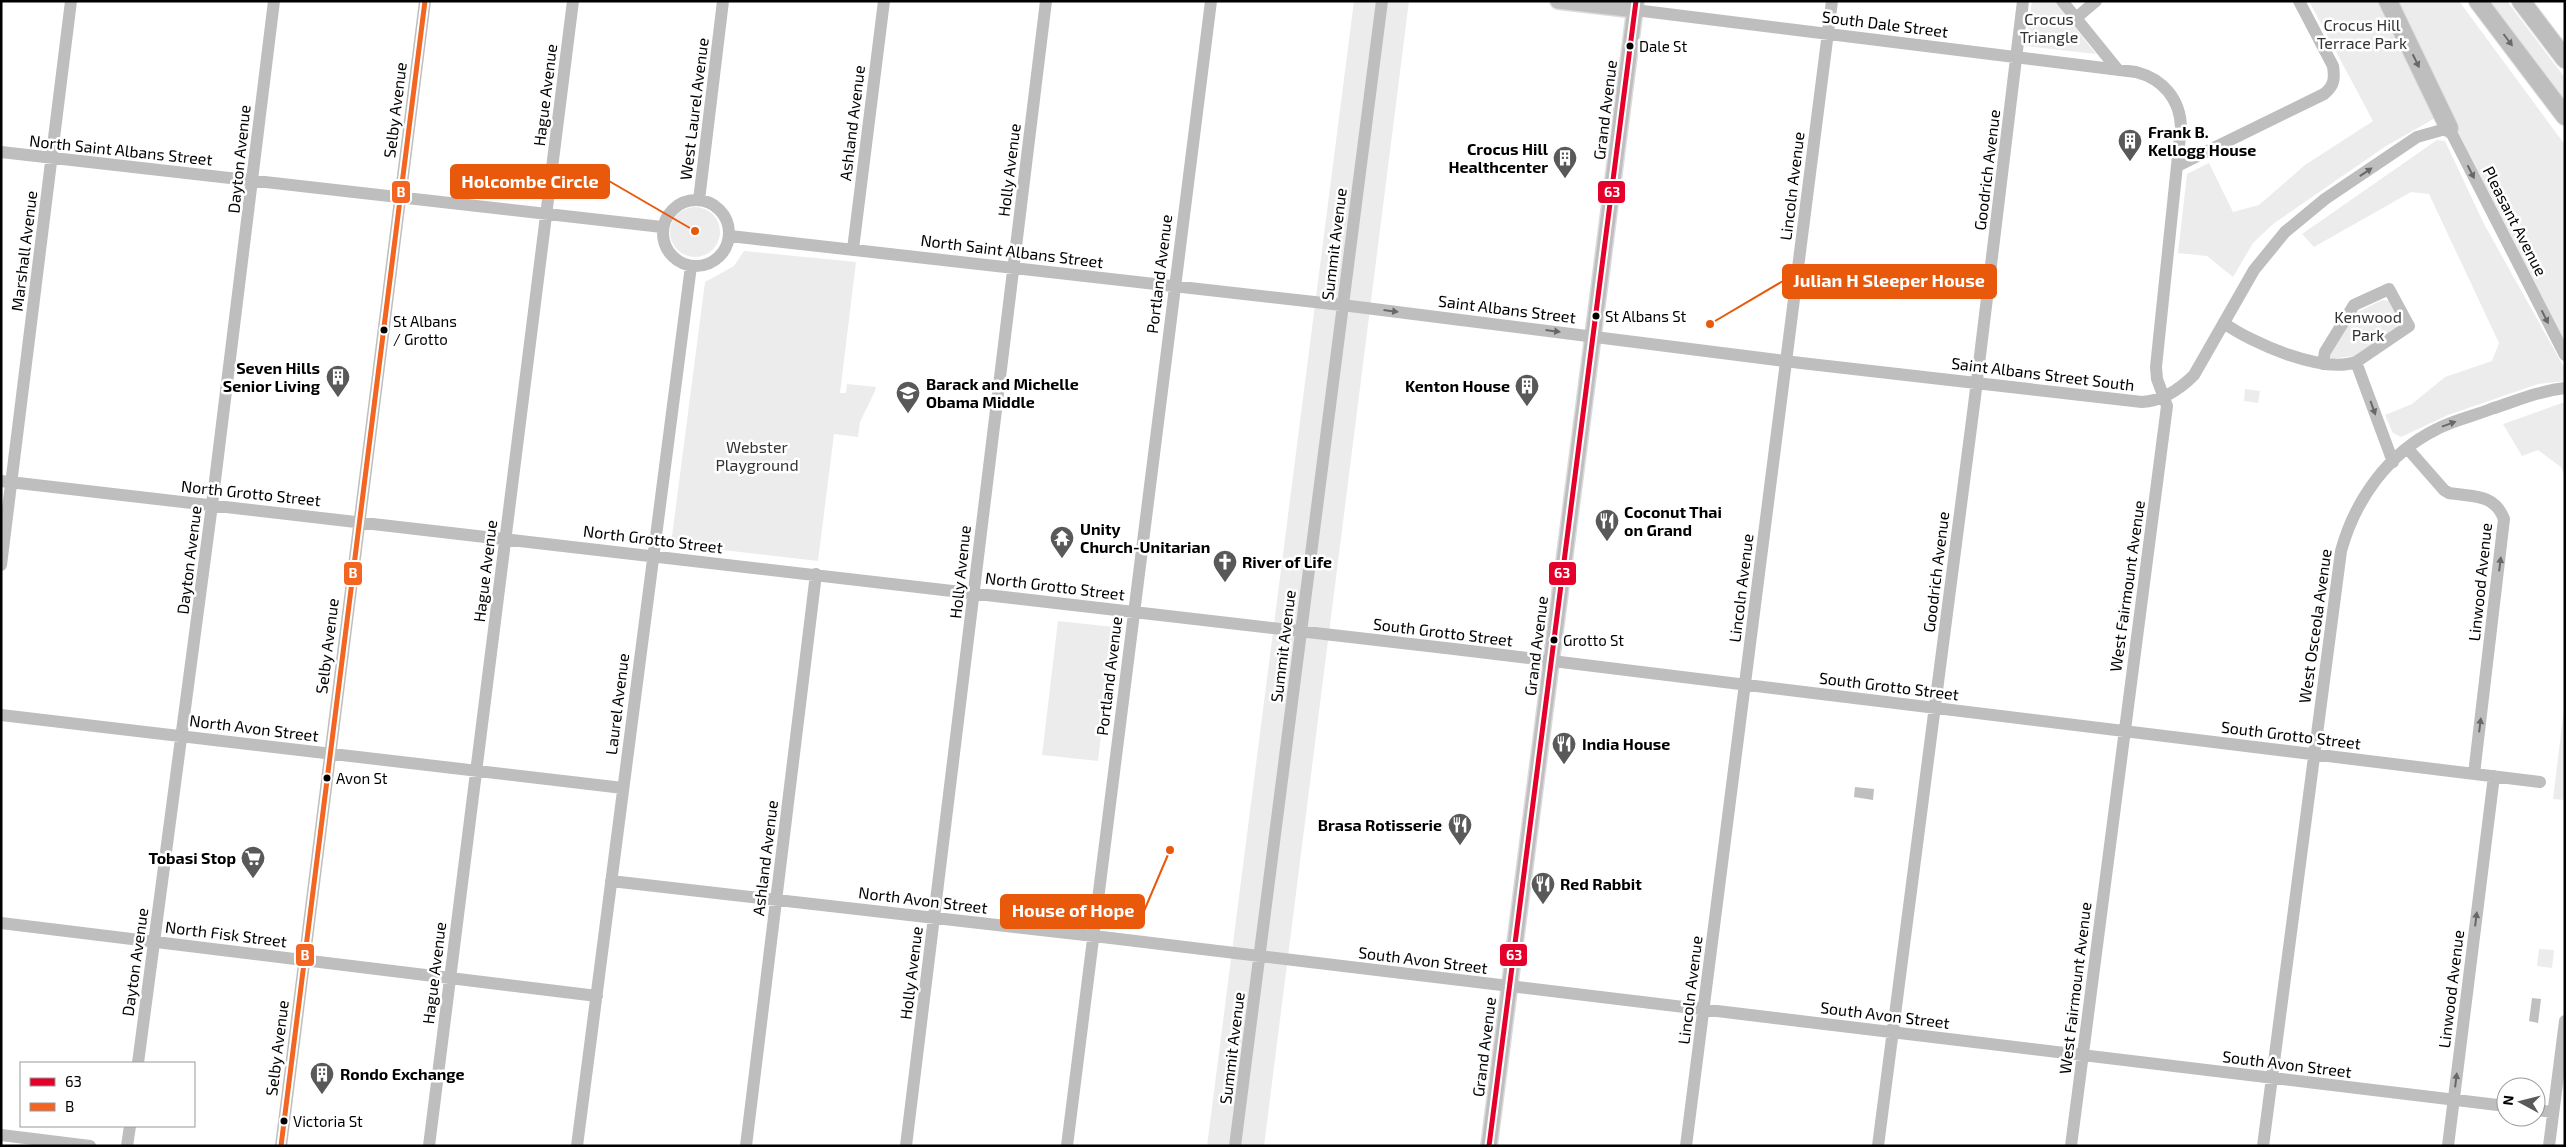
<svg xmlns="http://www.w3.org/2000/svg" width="2566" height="1147" viewBox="0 0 2566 1147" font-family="'Exo 2',sans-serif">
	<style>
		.green { fill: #ececec }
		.water { fill: #bfbfbf }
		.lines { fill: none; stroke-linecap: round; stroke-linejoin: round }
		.major-casing { stroke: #dbdbdb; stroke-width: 18 }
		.highway-casing { stroke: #dbdbdb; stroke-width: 20 }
		.minor { stroke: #bebebe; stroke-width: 12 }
		.major { stroke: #bebebe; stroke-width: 15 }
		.highway { stroke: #bebebe; stroke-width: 18 }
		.bus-1-casing { stroke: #fff; stroke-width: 9 }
		.bus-2-casing { stroke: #fff; stroke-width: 9 }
		.bus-1 { stroke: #e4002b; stroke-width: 5 }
		.bus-2 { stroke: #f26522; stroke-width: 5 }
		.oneway { fill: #686868 }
		.bus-dot { fill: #000; stroke: #fff; stroke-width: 2 }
		.labels { text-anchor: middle; stroke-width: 5; stroke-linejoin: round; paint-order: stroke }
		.bus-label { font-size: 15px; fill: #000; stroke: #fff; text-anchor: start }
		.park-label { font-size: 16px; fill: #333; stroke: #fff }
		.street-label { font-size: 16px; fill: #000; stroke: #fff }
		.poi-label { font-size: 16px; font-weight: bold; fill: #000; stroke: #fff; text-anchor: start }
		.leader { fill: none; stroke: #e8590c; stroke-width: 2 }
		.callout-dot { fill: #e8590c; stroke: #fff; stroke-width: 2 }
		.callout { fill: #e8590c; stroke: #e8590c; stroke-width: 2 }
		.callout-label { font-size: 18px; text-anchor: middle; font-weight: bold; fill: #fff }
		.line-badge { stroke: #fff; stroke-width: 2 }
		.badge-label { font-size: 14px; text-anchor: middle; font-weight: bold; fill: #fff }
	</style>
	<rect width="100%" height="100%" fill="#fff"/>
	<!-- green -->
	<path class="green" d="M1354 1H1409L1264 1146H1207Z
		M2032 1H2054L2096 54 2026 46Z
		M2309 1H2381L2437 117 2386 146 2273 224 2253 243 2233 277 2207 256 2178 253 2187 174 2209 163 2233 212 2259 205 2305 165 2373 121Z
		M2395 1H2459L2565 145V342L2428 73Z
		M2490 1H2507L2565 78V100Z
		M2437 140 2445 141 2484 224 2565 369V381L2538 384 2448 415 2401 437 2393 433 2385 415 2412 404 2445 377 2492 361 2499 343 2429 194 2411 192 2314 247 2302 234Z
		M670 232a25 25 0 1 1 50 0a25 25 0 1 1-50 0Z
		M744 251 856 262 840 393H846L847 384 876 387 875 391 860 422 858 437 834 434 818 561 671 544 705 282 734 266Z
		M2382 300 2390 301 2399 319 2397 327 2354 356 2331 359V354L2356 313Z
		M2245 389 2260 391 2258 403 2244 401Z
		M2565 402V478L2561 467 2538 450 2522 456 2503 424Z
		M1058 621 1114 627 1098 761 1042 755Z
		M2565 700V800L2553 799Z
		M2539 949 2554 950 2552 968 2537 966Z"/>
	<!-- water -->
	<path class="water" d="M1855 787 1874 789 1873 800 1854 797Z
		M2532 998 2541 999 2538 1023 2529 1021Z"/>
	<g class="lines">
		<defs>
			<path id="major" d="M1558 1 1635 10
				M1489 1146 1636 1"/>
			<path id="highway" d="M2388 1 2449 128
				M2478 1 2565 116
				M2521 1 2565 59"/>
		</defs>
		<!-- major casing -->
		<use href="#major" class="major-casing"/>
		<!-- highway casing -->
		<use href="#highway" class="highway-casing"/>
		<!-- minor -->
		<path class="minor" d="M2062 1 2118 70
			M1635 10 2136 72C2163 79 2180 99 2181 127L2156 367 2157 379 2167 406 2071 1146
			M2076 18 2096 1
			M1 152 662 227
			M2177 166 2324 94C2334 86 2335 79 2333 66L2299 1
			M663 233a33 33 0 1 1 66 0a33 33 0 1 1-66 0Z
			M699 200 723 1
			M730 236 1350 306 1801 363 2142 402C2162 401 2180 389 2194 375L2254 270 2285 232 2325 199 2417 137 2449 128 2565 355
			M853 249 884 1
			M2224 323C2251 343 2323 374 2356 362L2409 326 2389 289 2354 305 2325 352 2323 364
			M2356 362 2393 462
			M2408 449 2444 490 2449 493C2472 497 2494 493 2504 519L2474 774
			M1 481 1454 649 2540 782
			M1 565 71 1
			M1 715 623 788
			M611 881 1094 936 2506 1106
			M1 923 597 996
			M138 1063 212 505 274 1
			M2536 1110 2553 1112
			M1 1135 90 1146
			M127 1146 130 1126
			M281 1146 425 1
			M429 1146 573 1
			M577 1146 691 266
			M746 1146 816 574
			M906 1146 1046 1
			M1067 1146 1211 1
			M1235 1146 1382 1
			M1686 1146 1832 1
			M1878 1146 1975 397 2023 1
			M2263 1146 2341 551C2355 500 2388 453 2437 429 2454 420 2474 416 2491 409 2516 401 2539 391 2565 388
			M2448 1146 2494 776
			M2549 1146 2565 1021"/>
		<!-- major -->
		<use href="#major" class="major"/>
		<!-- highway -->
		<use href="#highway" class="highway"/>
		<defs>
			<path id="bus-1" d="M1489 1146 1636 1"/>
			<path id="bus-2" d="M281 1146 425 1"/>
		</defs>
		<!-- bus-1 casing -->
		<use href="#bus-1" class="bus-1-casing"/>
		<!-- bus-2 casing -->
		<use href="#bus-2" class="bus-2-casing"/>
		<!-- bus-1 -->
		<use href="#bus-1" class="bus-1"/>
		<!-- bus-2 -->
		<use href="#bus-2" class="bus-2"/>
	</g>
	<!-- one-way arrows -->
	<defs><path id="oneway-solid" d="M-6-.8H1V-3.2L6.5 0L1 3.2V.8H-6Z" transform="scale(1.25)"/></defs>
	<g class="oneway">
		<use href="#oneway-solid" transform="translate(2508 40) rotate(53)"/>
		<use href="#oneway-solid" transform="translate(2416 61) rotate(64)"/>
		<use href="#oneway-solid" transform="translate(2366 172) rotate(-34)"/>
		<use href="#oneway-solid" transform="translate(2471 172) rotate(63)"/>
		<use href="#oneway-solid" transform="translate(1391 311) rotate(7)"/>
		<use href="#oneway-solid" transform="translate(2545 317) rotate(63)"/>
		<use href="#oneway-solid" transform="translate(1553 331) rotate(7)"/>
		<use href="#oneway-solid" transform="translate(2373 408) rotate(70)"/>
		<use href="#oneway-solid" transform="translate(2449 424) rotate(-20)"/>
		<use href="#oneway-solid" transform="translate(2500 564) rotate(-83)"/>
		<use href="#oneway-solid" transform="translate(2480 725) rotate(-83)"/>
		<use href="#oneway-solid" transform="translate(2476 919) rotate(-83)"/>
		<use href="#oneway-solid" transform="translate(2456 1080) rotate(-83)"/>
	</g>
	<!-- icons -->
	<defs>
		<symbol id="building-pin" viewBox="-11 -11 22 30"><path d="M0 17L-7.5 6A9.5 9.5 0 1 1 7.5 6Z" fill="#595959" stroke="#fff"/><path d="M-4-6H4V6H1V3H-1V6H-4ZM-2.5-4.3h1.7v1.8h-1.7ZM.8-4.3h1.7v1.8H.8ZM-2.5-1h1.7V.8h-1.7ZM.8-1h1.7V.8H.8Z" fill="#fff"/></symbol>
		<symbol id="school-pin" viewBox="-11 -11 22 30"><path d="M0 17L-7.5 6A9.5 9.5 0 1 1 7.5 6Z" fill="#595959" stroke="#fff"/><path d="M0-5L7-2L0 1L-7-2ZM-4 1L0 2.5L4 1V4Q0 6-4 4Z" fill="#fff"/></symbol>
		<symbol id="restaurant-pin" viewBox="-11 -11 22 30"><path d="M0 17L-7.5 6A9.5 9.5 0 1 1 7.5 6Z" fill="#595959" stroke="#fff"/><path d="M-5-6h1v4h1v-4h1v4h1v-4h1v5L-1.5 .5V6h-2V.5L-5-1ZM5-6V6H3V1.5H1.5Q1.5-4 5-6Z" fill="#fff"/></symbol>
		<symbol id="temple-pin" viewBox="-11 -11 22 30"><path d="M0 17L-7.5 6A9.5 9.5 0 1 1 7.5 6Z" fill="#595959" stroke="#fff"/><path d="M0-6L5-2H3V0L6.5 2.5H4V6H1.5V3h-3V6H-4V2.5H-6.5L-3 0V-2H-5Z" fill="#fff"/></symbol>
		<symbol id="church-pin" viewBox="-11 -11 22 30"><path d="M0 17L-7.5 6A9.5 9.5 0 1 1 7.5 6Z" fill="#595959" stroke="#fff"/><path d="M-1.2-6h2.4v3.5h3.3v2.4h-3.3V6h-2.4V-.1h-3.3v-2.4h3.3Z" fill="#fff"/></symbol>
		<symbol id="supermarket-pin" viewBox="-11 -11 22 30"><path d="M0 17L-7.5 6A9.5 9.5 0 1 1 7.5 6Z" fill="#595959" stroke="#fff"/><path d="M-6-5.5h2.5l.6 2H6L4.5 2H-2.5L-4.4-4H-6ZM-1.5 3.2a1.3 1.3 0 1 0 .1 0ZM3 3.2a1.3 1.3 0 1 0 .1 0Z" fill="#fff"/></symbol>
	</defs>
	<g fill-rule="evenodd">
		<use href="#building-pin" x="2116" y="127" width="28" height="38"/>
		<use href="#building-pin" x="1551" y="144" width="28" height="38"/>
		<use href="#building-pin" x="324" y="363" width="28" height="38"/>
		<use href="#building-pin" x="1513" y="372" width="28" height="38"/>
		<use href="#school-pin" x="894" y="379" width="28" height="38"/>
		<use href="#restaurant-pin" x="1593" y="507" width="28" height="38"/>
		<use href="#temple-pin" x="1048" y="524" width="28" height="38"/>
		<use href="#church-pin" x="1211" y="548" width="28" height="38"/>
		<use href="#restaurant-pin" x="1550" y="730" width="28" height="38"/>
		<use href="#restaurant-pin" x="1446" y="811" width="28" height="38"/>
		<use href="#supermarket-pin" x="239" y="844" width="28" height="38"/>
		<use href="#restaurant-pin" x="1529" y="870" width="28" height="38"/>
		<use href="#building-pin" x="308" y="1060" width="28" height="38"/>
	</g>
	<!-- markers -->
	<g class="bus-dot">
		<circle cx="1630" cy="46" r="4.5"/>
		<circle cx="1596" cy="316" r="4.5"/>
		<circle cx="384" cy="330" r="4.5"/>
		<circle cx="1554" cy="640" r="4.5"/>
		<circle cx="327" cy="778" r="4.5"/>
		<circle cx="284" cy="1121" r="4.5"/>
	</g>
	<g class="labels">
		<!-- bus labels -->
		<g class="bus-label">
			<text x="1639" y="52">Dale St</text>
			<text x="1605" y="322">St Albans St</text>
			<text x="393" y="327">St Albans<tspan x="393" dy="18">/ Grotto</tspan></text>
			<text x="1563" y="646">Grotto St</text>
			<text x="336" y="784">Avon St</text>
			<text x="293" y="1127">Victoria St</text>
		</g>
		<!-- park labels -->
		<g class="park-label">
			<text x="2049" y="25">Crocus<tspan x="2049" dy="18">Triangle</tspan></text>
			<text x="2362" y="31">Crocus Hill<tspan x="2362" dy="18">Terrace Park</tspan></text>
			<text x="2368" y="323">Kenwood<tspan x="2368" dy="18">Park</tspan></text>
			<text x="757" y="453">Webster<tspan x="757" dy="18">Playground</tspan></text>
		</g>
		<!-- street labels -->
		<g class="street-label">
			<text transform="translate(1885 24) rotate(7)" y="6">South Dale Street</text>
			<text transform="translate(545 95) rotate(-83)" y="6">Hague Avenue</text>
			<text transform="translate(694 109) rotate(-83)" y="6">West Laurel Avenue</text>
			<text transform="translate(395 110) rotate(-83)" y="6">Selby Avenue</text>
			<text transform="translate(1605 110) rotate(-83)" y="6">Grand Avenue</text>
			<text transform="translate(852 123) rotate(-83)" y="6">Ashland Avenue</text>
			<text transform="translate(121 150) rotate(6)" y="6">North Saint Albans Street</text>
			<text transform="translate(239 159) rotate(-84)" y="6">Dayton Avenue</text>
			<text transform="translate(1009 170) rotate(-83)" y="6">Holly Avenue</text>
			<text transform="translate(1987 170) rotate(-83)" y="6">Goodrich Avenue</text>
			<text transform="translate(1792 186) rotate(-83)" y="6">Lincoln Avenue</text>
			<text transform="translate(2515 221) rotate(63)" y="6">Pleasant Avenue</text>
			<text transform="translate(1334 244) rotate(-83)" y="6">Summit Avenue</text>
			<text transform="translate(24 251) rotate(-83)" y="6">Marshall Avenue</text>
			<text transform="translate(1012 251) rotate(7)" y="6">North Saint Albans Street</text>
			<text transform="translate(1159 274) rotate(-83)" y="6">Portland Avenue</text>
			<text transform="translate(1507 309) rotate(7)" y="6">Saint Albans Street</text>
			<text transform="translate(2043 374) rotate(7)" y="6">Saint Albans Street South</text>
			<text transform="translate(251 493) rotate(6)" y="6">North Grotto Street</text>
			<text transform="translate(653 539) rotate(7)" y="6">North Grotto Street</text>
			<text transform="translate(189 560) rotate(-83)" y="6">Dayton Avenue</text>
			<text transform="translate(485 571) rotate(-83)" y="6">Hague Avenue</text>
			<text transform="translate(960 572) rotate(-84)" y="6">Holly Avenue</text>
			<text transform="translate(1936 572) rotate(-83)" y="6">Goodrich Avenue</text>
			<text transform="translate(2480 582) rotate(-84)" y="6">Linwood Avenue</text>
			<text transform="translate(1055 586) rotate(7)" y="6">North Grotto Street</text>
			<text transform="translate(2127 586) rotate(-82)" y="6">West Fairmount Avenue</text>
			<text transform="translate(1741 588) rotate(-83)" y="6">Lincoln Avenue</text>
			<text transform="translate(2315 626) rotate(-82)" y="6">West Osceola Avenue</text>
			<text transform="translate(1443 632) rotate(7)" y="6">South Grotto Street</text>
			<text transform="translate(327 646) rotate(-83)" y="6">Selby Avenue</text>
			<text transform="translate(1283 646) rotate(-83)" y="6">Summit Avenue</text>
			<text transform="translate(1536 646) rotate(-83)" y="6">Grand Avenue</text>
			<text transform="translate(1109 676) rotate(-83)" y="6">Portland Avenue</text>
			<text transform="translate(1889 686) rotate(7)" y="6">South Grotto Street</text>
			<text transform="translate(617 704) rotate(-83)" y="6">Laurel Avenue</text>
			<text transform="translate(254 728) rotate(7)" y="6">North Avon Street</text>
			<text transform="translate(2291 735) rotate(7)" y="6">South Grotto Street</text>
			<text transform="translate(765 858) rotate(-83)" y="6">Ashland Avenue</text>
			<text transform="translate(923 900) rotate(7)" y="6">North Avon Street</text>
			<text transform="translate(226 934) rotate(7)" y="6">North Fisk Street</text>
			<text transform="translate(1423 960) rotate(7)" y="6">South Avon Street</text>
			<text transform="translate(135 962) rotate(-82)" y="6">Dayton Avenue</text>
			<text transform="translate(434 973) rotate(-83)" y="6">Hague Avenue</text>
			<text transform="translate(911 973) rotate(-83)" y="6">Holly Avenue</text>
			<text transform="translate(2075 988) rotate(-83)" y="6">West Fairmount Avenue</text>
			<text transform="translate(2451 989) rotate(-83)" y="6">Linwood Avenue</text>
			<text transform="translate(1690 990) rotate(-83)" y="6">Lincoln Avenue</text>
			<text transform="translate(1885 1015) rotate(7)" y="6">South Avon Street</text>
			<text transform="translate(1484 1047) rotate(-83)" y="6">Grand Avenue</text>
			<text transform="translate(277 1048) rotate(-83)" y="6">Selby Avenue</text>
			<text transform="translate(1232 1048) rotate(-83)" y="6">Summit Avenue</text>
			<text transform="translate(2287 1064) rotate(7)" y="6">South Avon Street</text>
		</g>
		<!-- poi labels -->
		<g class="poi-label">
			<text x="2148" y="138">Frank B.<tspan x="2148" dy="18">Kellogg House</tspan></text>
			<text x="1548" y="155" text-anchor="end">Crocus Hill<tspan x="1548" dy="18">Healthcenter</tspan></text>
			<text x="320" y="374" text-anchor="end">Seven Hills<tspan x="320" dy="18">Senior Living</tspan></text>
			<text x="926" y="390">Barack and Michelle<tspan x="926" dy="18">Obama Middle</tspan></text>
			<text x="1510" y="392" text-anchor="end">Kenton House</text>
			<text x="1624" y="518">Coconut Thai<tspan x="1624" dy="18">on Grand</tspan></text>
			<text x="1080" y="535">Unity<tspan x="1080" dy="18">Church-Unitarian</tspan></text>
			<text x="1242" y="568">River of Life</text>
			<text x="1582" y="750">India House</text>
			<text x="1442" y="831" text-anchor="end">Brasa Rotisserie</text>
			<text x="236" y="864" text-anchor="end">Tobasi Stop</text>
			<text x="1560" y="890">Red Rabbit</text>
			<text x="340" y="1080">Rondo Exchange</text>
		</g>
	</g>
	<!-- callouts -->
	<path class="leader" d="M695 231L609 181M1710 324L1783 281M1170 850L1144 911"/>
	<g class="callout-dot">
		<circle cx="695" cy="231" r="5"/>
		<circle cx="1710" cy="324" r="5"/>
		<circle cx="1170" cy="850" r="5"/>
	</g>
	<g class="callout">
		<rect x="451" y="165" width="158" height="33" rx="5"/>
		<rect x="1783" y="265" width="213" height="33" rx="5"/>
		<rect x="1001" y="895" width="143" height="33" rx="5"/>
	</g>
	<g class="callout-label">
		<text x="530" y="188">Holcombe Circle</text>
		<text x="1889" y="287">Julian H Sleeper House</text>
		<text x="1073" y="917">House of Hope</text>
	</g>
	<g class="line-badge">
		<rect x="391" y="180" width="20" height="24" rx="5" fill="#f26522"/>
		<rect x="1597" y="180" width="29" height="24" rx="5" fill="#e4002b"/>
		<rect x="343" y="561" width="20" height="25" rx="5" fill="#f26522"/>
		<rect x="1548" y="561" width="29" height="25" rx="5" fill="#e4002b"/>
		<rect x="1499" y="943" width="29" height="24" rx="5" fill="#e4002b"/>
		<rect x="295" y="943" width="20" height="24" rx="5" fill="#f26522"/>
	</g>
	<g class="badge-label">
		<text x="401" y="197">B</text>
		<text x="1612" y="197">63</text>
		<text x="353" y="578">B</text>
		<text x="1562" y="578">63</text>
		<text x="1514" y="960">63</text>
		<text x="305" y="960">B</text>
	</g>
	<!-- border -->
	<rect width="2566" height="1147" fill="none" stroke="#000000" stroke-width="5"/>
	<!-- legend -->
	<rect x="20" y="1062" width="175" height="65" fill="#ffffff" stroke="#999999"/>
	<rect x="30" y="1078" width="25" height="8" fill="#e4002b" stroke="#999999"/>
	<text x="65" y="1087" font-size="15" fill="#000000">63</text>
	<rect x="30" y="1103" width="25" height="8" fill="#f26522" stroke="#999999"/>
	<text x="65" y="1112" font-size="15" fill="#000000">B</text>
	<!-- north arrow -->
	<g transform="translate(2521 1102) rotate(277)"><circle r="24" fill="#ffffff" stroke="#999999"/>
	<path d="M0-4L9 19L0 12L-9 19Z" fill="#595959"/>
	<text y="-8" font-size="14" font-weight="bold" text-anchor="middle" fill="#000000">N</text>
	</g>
</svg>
